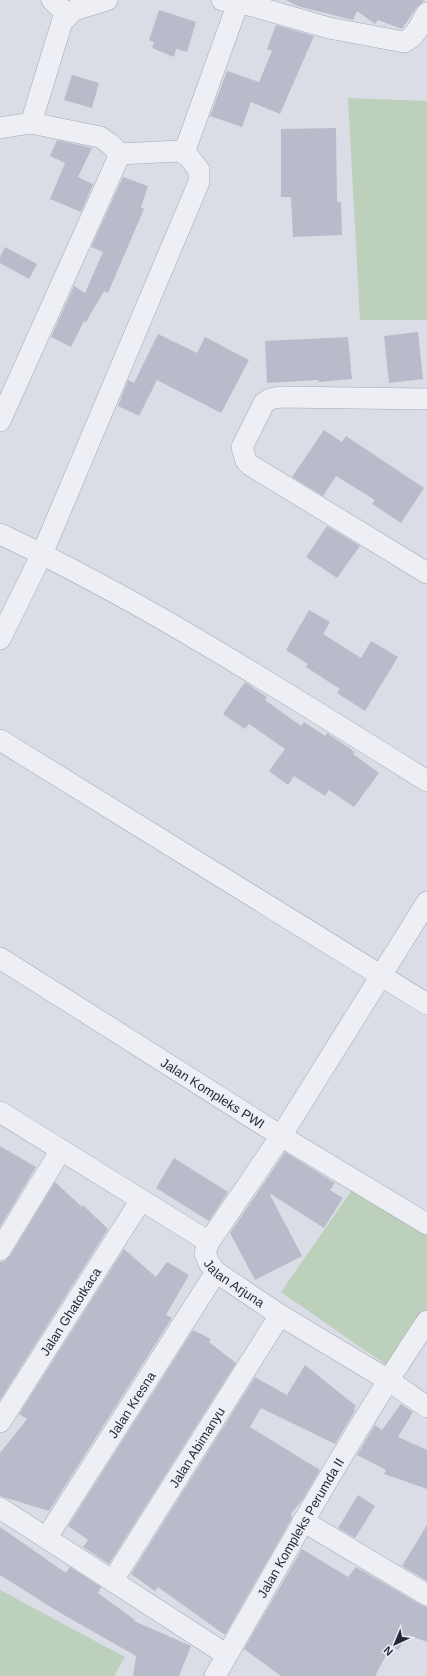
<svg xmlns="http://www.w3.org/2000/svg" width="427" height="1676" viewBox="0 0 427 1676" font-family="Arial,sans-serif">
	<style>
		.green { fill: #bcd0bc }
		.building { fill: #b8bbc9 }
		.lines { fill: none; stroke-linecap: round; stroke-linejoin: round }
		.street-casing { stroke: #a4a7b3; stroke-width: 22 }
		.street { stroke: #eeeff5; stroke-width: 21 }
		.labels { text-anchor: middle; stroke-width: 4; stroke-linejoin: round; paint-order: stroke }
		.street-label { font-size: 13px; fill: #25283c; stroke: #eaecf4 }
	</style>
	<rect width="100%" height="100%" fill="#dbdde6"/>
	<!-- green -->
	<path class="green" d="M348 98 427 101V320H360Z
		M356 1184 427 1231V1322L396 1372 281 1292Z
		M0 1590 125 1657 114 1676H0Z"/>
	<!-- building -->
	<path class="building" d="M286 0H425L417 7 402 29 378 20 375 24 357 11 353 20 297 6Z
		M159 10 196 22 187 52 176 49 174 57 152 48 154 42 149 40Z
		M276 25 314 36 280 114 251 102 242 127 210 116 227 71 259 82 272 51 267 49Z
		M72 75 99 83 92 108 64 100Z
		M336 128 337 202H341L342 235 293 237 291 197H281V129Z
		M57 140 92 148 78 177 93 184 81 212 50 199 65 163 50 156Z
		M123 177 148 186 141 207 144 209 108 293 104 291 86 322 84 321 71 347 51 337 74 286 85 293 103 252 91 247Z
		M5 247 37 264 29 279 0 263V257Z
		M418 332 423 379 389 383 384 336Z
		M158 334 197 353 205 337 249 360 221 413 157 380 139 416 118 406 128 380 134 383Z
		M348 337 352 379 319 382 318 380 267 383 265 341Z
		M324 430 342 442 346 436 424 488 401 523 372 504 375 500 336 476 323 496 292 477Z
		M327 526 360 546 337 578 306 557Z
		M309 610 330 622 323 634 361 658 371 641 398 657 365 711 337 693 340 689 306 667 308 664 286 650Z
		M245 682 267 697 265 700 301 726 304 722 325 736 327 733 355 752 353 754 379 773 354 807 329 790 325 796 294 776 288 785 269 771 285 749 249 724 245 729 223 714Z
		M0 1146 36 1167 0 1227Z
		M285 1152 335 1183 330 1190 343 1198 324 1228 269 1193 302 1256 255 1280 230 1233Z
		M174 1158 228 1192 209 1221 156 1188Z
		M55 1182 82 1207 83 1205 108 1229 0 1400V1262L5 1261 10 1256Z
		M124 1249 156 1277 167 1262 189 1275 166 1315 172 1318 49 1511 0 1496V1453L27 1419 19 1414Z
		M193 1330 211 1339 209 1342 236 1363 109 1564 83 1547 88 1540 68 1526Z
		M305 1365 356 1406 354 1409 355 1411 335 1444 261 1408 250 1427 320 1470 303 1499 291 1514 292 1518 225 1635 158 1587 155 1591 131 1574 255 1377 287 1395Z
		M401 1404 413 1412 398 1437 427 1450V1489L384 1474 386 1470 357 1455 375 1425 382 1430Z
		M358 1495 375 1506 355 1538 338 1528Z
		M427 1525V1581L402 1566Z
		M0 1527 66 1573 70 1567 101 1587 98 1593 135 1620 134 1621 191 1646 179 1676H133L136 1656 57 1611 0 1575Z
		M302 1549 348 1577 356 1567 421 1605 427 1607V1642L408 1635 398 1650 391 1646 375 1676H281L244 1649Z"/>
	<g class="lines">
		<defs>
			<g id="street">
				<path d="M52 0 68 15"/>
				<path d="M222 0 253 6 329 28 404 42C416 37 421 23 427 13"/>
				<path d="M31 123 62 22 74 10 107 0"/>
				<path d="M0 128 31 123 100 137 110 144 120 154 179 151 188 156 199 170V182L42 554 0 639"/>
				<path d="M184 153 238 3"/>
				<path d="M427 399 280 397 270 399 264 403 242 447 246 461 250 465 427 573"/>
				<path d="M0 421 120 154"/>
				<path d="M0 534C149 604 287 694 427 781"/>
				<path d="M0 740 427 1004"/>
				<path id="s1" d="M427 902 281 1136 209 1242 205 1253 209 1263 216 1272 280 1315 388 1380 427 1407"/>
				<path id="s2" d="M0 958 281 1136 427 1224"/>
				<path d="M0 1112 209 1242"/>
				<path d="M0 1250 61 1150"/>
				<path id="s3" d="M0 1422 141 1200"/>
				<path d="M0 1508 227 1655"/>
				<path d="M303 1521 427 1595"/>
				<path id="s4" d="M47 1537 216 1272"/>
				<path id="s5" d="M113 1580 280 1315"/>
				<path id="s6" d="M215 1676C284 1556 350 1436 427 1321"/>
			</g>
		</defs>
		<!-- street casing -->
		<use href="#street" class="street-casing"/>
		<!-- street -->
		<use href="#street" class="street"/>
	</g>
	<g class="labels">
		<!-- street labels -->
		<g class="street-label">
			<text dy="5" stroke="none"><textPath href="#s2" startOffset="252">Jalan Kompleks PWI</textPath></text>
			<text dy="5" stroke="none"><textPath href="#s1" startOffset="459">Jalan Arjuna</textPath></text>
			<text dy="5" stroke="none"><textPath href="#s3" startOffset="131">Jalan Ghatotkaca</textPath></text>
			<text dy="5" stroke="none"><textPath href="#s4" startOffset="157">Jalan Kresna</textPath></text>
			<text dy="5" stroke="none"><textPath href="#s5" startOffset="157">Jalan Abimanyu</textPath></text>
			<text dy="5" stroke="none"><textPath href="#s6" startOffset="171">Jalan Kompleks Perumda II</textPath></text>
		</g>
	</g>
	<!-- north arrow -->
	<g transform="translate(395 1644) rotate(224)" stroke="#eaecf4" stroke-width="3" paint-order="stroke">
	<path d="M0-3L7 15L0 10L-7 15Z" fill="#25283c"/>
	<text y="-6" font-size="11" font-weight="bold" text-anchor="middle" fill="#25283c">N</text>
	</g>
</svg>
